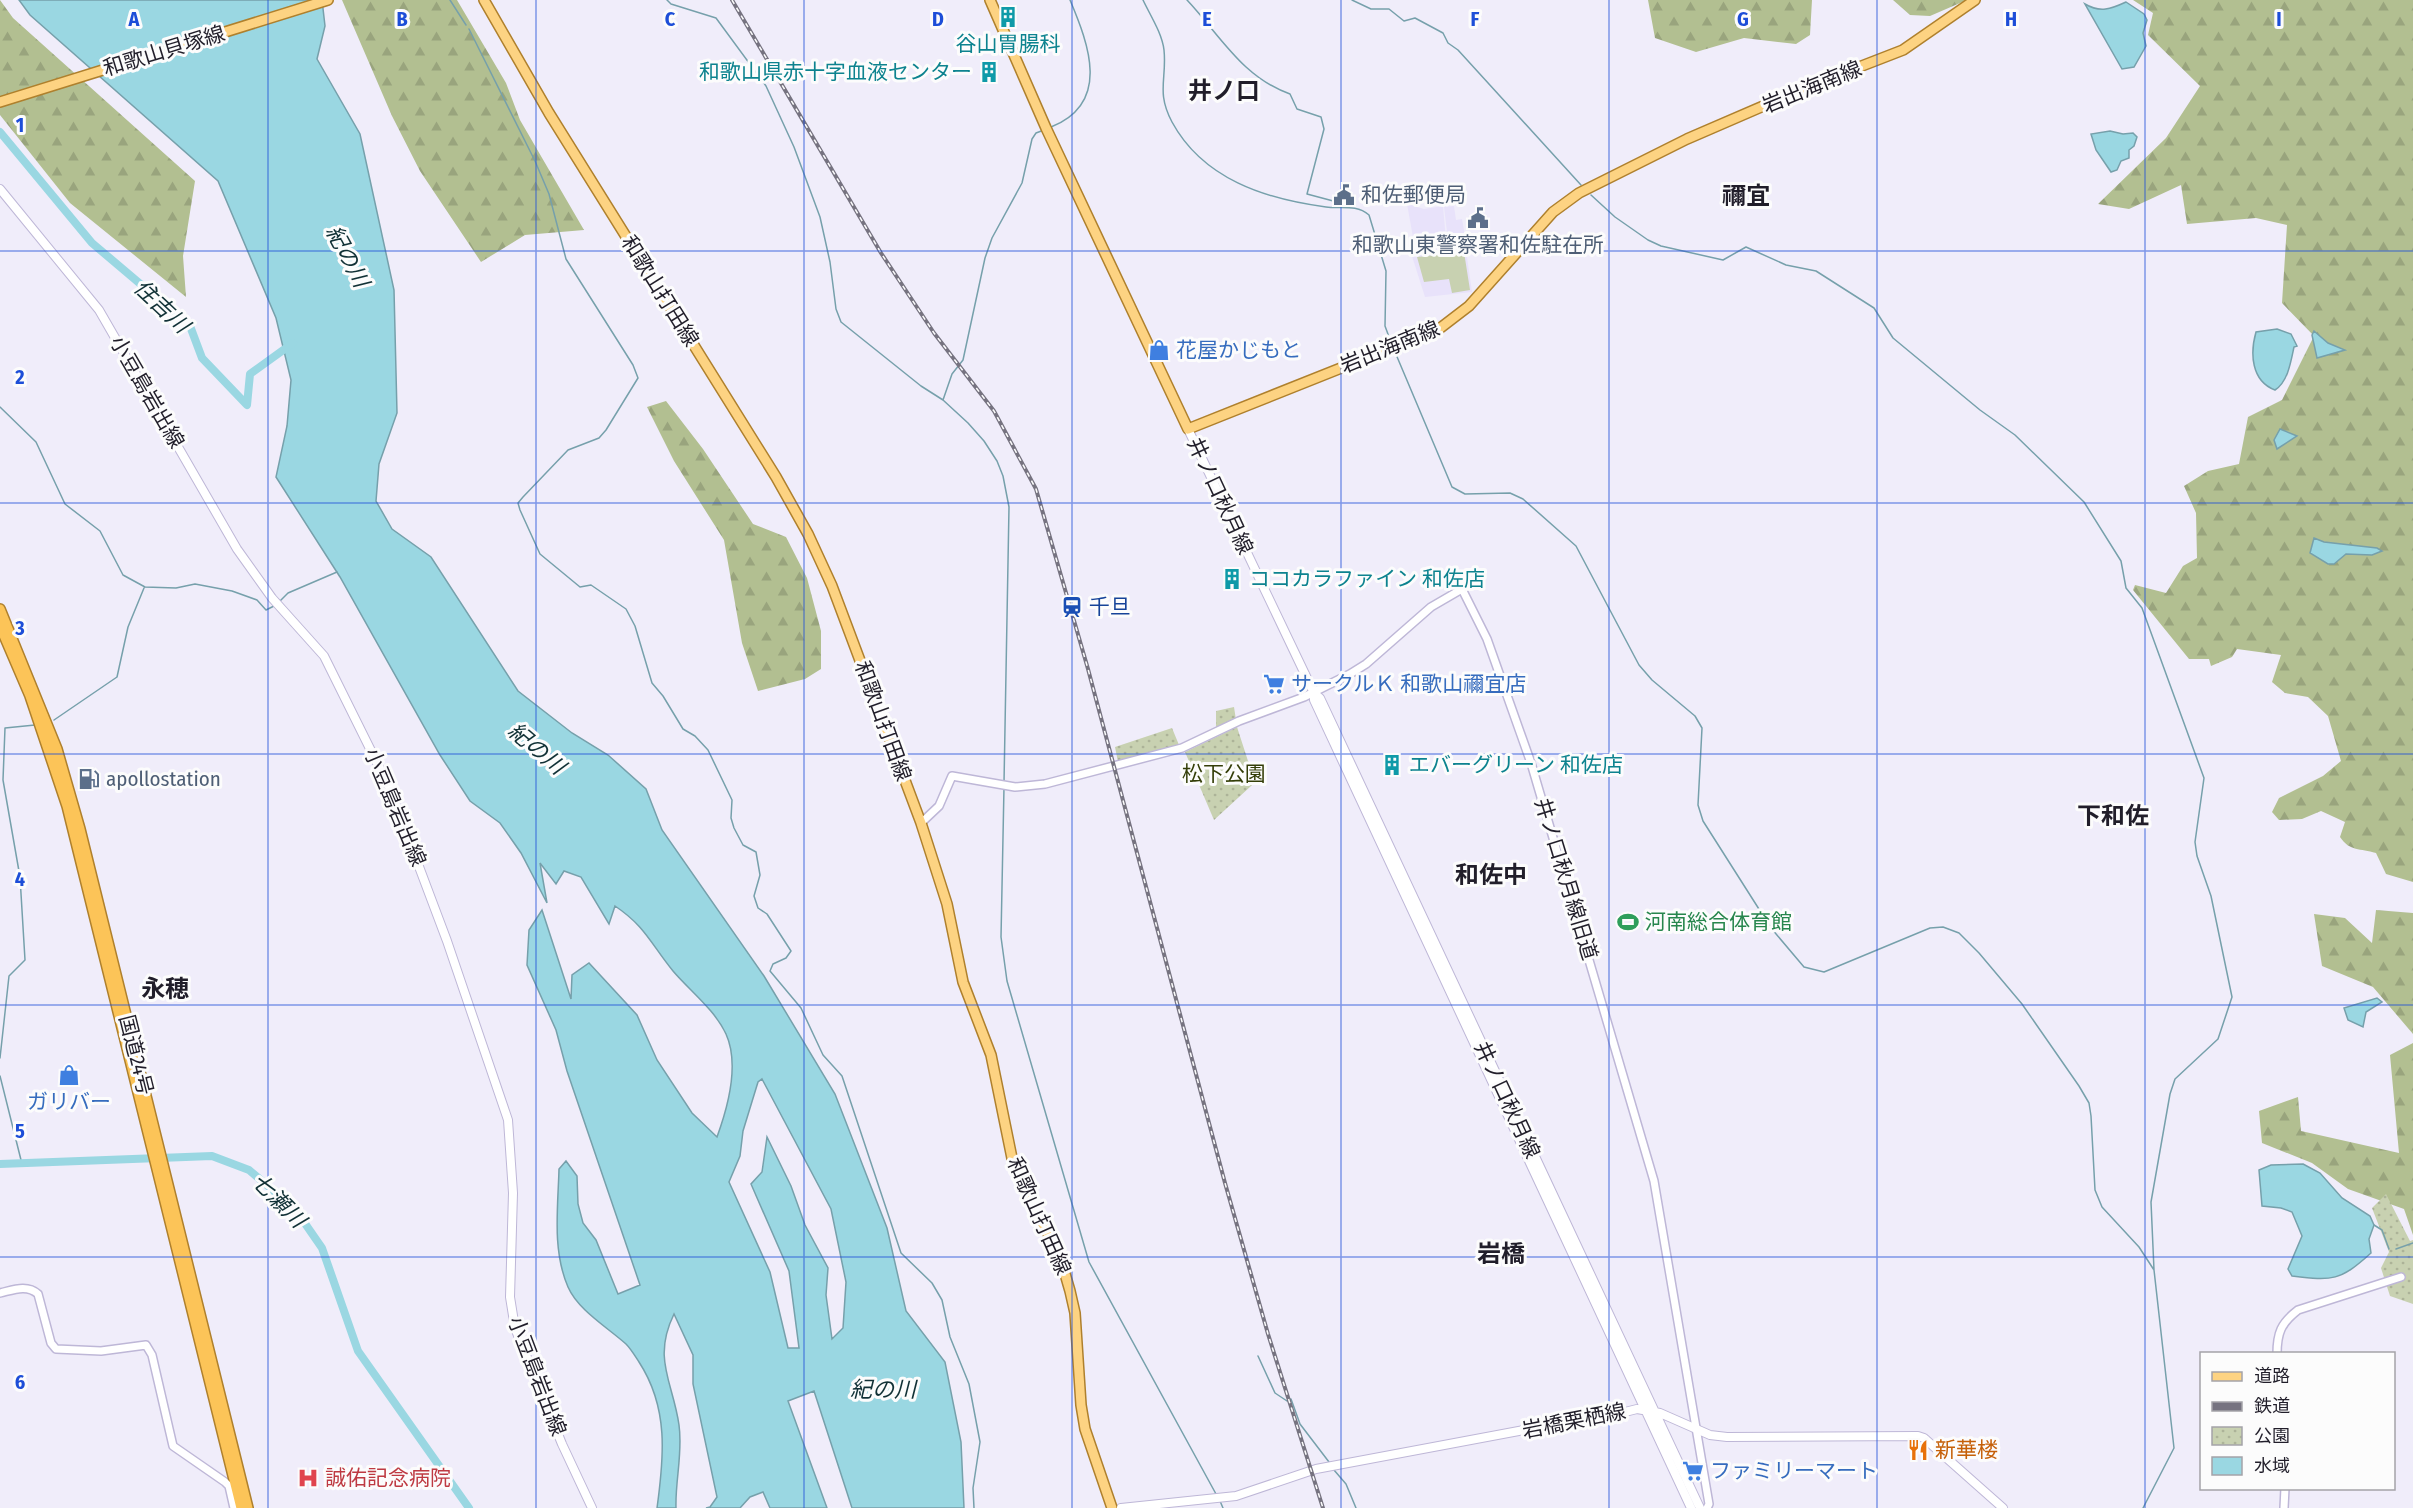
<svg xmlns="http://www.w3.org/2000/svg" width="2413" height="1508" viewBox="0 0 2413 1508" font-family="'Fira Sans Condensed','Noto Sans JP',sans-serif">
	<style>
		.built { fill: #e8e2fa }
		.forest { fill: url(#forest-firs) }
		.park { fill: url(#park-dots) }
		.pitch { fill: #c8d1b1 }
		.water { fill: #9ad7e2; stroke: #76a0ab; stroke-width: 1.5; fill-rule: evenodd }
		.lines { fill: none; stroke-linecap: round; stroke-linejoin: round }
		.stream { stroke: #76a0ab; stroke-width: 1.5 }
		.river { stroke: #9ad7e2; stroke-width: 8 }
		.tertiary-casing { stroke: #beb7d7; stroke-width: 10 }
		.secondary-casing { stroke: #beb7d7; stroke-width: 10 }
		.primary-casing { stroke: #af802d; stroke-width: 12 }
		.trunk-casing { stroke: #af802d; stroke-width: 12 }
		.tertiary { stroke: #fff; stroke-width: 7 }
		.secondary { stroke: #fff; stroke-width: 8 }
		.primary { stroke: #fdd382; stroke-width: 9 }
		.trunk { stroke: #fcc458; stroke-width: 9 }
		.rail-casing { stroke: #767380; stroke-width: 4 }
		.rail { stroke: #fcfcfc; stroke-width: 1.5; stroke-dasharray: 4.5; stroke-linecap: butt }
		.grid { fill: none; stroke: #1d4ed8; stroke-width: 1.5; stroke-opacity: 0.55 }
		.labels { text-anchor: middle; stroke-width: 6; stroke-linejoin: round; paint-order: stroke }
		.culture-label { font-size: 21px; fill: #0d838f; stroke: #fcfcfc; text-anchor: start }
		.street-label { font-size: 21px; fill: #211e2a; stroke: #fcfcfc }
		.service-label { font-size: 21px; fill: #4e5e75; stroke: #fcfcfc; text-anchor: start }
		.shop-label { font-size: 21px; fill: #366cbe; stroke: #fcfcfc; text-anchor: start }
		.transit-label { font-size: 21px; fill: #164399; stroke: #fcfcfc; text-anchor: start }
		.park-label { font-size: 21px; fill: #343e08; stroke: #fcfcfc }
		.leisure-label { font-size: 21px; fill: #27864d; stroke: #fcfcfc; text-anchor: start }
		.food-label { font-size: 21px; fill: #c56008; stroke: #fcfcfc; text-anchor: start }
		.health-label { font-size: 21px; fill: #be3a42; stroke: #fcfcfc; text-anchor: start }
		.water-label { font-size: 22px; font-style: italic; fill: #113136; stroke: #fcfcfc }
		.quarter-label { font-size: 24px; font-weight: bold; fill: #211e2a; stroke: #fcfcfc }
		.grid-label { font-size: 20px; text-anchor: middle; font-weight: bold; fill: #1d4ed8; stroke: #fcfcfc; stroke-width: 6; stroke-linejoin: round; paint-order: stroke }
	</style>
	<defs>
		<pattern id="forest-firs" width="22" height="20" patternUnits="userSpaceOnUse" patternTransform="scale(1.5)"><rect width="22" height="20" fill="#b2bf91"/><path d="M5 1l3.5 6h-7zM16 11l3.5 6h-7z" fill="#99a47d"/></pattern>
		<pattern id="park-dots" width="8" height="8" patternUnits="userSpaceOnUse" patternTransform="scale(1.5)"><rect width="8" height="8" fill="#c8d1b1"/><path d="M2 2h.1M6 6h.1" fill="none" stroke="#acb398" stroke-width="1.8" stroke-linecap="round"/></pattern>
	</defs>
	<rect width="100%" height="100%" fill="#f0edfa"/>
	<!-- built -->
	<path class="built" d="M1407 204 1424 209 1443 206 1447 251 1466 250 1472 292 1425 297 1411 253 1413 237Z
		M1454 206 1456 220 1462 219 1467 247 1449 249 1444 207Z"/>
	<!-- forest -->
	<path class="forest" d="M0 0 13 18 195 181 183 256 186 297 70 203 0 115Z
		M342 0H457L506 83 520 120 584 230 525 235 481 262 420 171 392 116Z
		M1648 0H1812L1810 35 1796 44 1744 38 1696 52 1655 38Z
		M1893 0H1967L1930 16 1910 15Z
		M2133 0H2413V882L2386 874 2376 853C2360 848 2350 852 2340 837L2345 822 2321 811 2302 819 2279 820 2272 812 2279 798 2323 776 2341 761 2328 716 2308 697 2285 693 2272 682 2281 655 2237 649 2232 657 2211 666 2209 659H2189L2133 590 2135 585 2166 593 2183 566 2197 558 2196 513 2184 486 2208 471 2239 464 2248 417 2282 400 2314 336 2282 303 2287 225 2256 218 2187 224 2181 185 2129 209 2098 204 2166 138 2200 86 2148 35 2153 13Z
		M666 401 703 449 753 524 786 537 807 578 821 631V669L805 679 758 691 742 643 724 540 674 461 647 407Z
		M2376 910 2413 913V1034L2373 987 2322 966 2314 914 2345 918 2372 943Z
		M2413 1043V1235L2404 1209 2348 1189 2312 1163 2262 1143 2259 1111 2298 1097 2301 1131 2399 1153 2390 1055Z"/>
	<!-- park -->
	<path class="park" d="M1234 707 1236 720 1216 728V711Z
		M1237 727 1248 761 1263 775 1214 820 1185 752Z
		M1172 728 1179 745 1118 762 1115 747Z
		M2386 1194 2410 1241 2413 1240V1304L2390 1296 2381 1268 2389 1252 2372 1208Z"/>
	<!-- pitch -->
	<path class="pitch" d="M1464 252 1470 290 1452 293 1449 279 1424 282 1417 257Z"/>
	<!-- water -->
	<path class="water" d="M19 0H322L325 26 317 59 360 134 394 290 397 413 379 464 376 501 392 529 431 557 518 691 572 733 608 755 646 789 662 830 764 976 835 1094 887 1228 906 1311 945 1362 961 1442 964 1508H852L814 1391 788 1401 827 1508H770L763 1492 750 1497 740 1508H706L710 1507 717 1497 693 1384V1355L674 1314C652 1359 673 1382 679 1425 683 1453 675 1481 676 1508H657C664 1457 669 1408 639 1362 635 1356 631 1349 626 1344 607 1327 578 1310 568 1287 552 1250 558 1208 559 1169L566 1161 577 1176 578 1204 583 1223 596 1240 618 1294 640 1285 567 1071 556 1030 527 965 529 930 542 910 571 999 572 975 589 963 637 1015 657 1060 692 1113 717 1137C728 1107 740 1065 726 1034 715 1010 689 990 673 971 651 944 645 926 615 906L609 924 581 877 564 871 556 884 540 863 547 903 521 853 500 823 470 801 440 755 340 577 276 477 287 426 291 380 276 318 218 181 30 15ZM762 1079 831 1209 846 1282 843 1328 832 1339 826 1295 828 1268 805 1225 791 1186 767 1137 762 1172 751 1184 789 1271 799 1348H788L770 1272 729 1182 740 1156 743 1131 758 1082Z
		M2126 2 2144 14 2147 20 2143 33 2146 46 2134 67 2122 69 2085 4C2100 13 2111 9 2126 2Z
		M2110 131 2123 134 2133 133 2137 137 2134 146 2129 150V158L2121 161 2117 170 2111 172 2096 150 2091 134Z
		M2277 329 2291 334 2297 346 2294 347C2291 361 2288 382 2275 390 2251 381 2250 353 2256 332Z
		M2314 331 2328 343 2345 350 2317 358 2312 335Z
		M2280 429 2297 436 2277 449 2274 440Z
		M2314 538 2324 542 2377 548 2382 551 2372 555 2346 554 2334 564H2328L2310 553Z
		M2377 998 2382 1002 2366 1012 2363 1027 2348 1020 2344 1008Z
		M2303 1164 2320 1173 2342 1198 2370 1216 2374 1225 2369 1239 2371 1253C2340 1281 2333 1281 2292 1276L2288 1269 2302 1236 2292 1212 2281 1208 2262 1206 2259 1170 2271 1165Z"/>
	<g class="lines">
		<!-- stream -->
		<path class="stream" d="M450 0 466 25
			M667 0 671 4 716 18 766 86 794 147 820 217 830 262 836 309 841 322 921 386 943 400 968 423 984 441 997 461 1003 476 1009 507 1004 783
			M1143 0C1150 15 1162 33 1164 50 1167 79 1156 92 1172 122 1203 179 1265 199 1326 207 1341 209 1356 204 1369 215L1386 271 1385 326 1392 345
			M1187 0C1220 35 1242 77 1290 94L1297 109 1321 117 1324 129 1307 194 1337 202
			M1352 0 1371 9H1389L1404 21 1415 18 1443 33 1448 43 1458 50 1581 185
			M469 29 535 161 549 194 566 259 633 365 638 378 606 430 599 438 568 450 523 497 518 503 520 510 540 554 580 587 591 585 626 609 635 626 652 683 663 696 683 729 695 736 708 750 732 800 731 818 734 828 743 845 756 852 760 875 754 896 758 908 767 914 791 951 786 958 773 964 770 971 801 1008 823 1055 842 1076 901 1253 932 1283 942 1300 950 1337 969 1384 980 1442 973 1488 974 1508
			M1051 127C1111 103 1089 45 1070 0
			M1591 195 1615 217 1648 240 1661 246 1723 260 1746 247 1786 265 1816 271 1874 308 1893 338 1980 410 2015 435 2084 502 2121 561 2126 588 2142 608 2204 778 2195 842 2197 856 2211 896 2232 997 2218 1039 2175 1079 2170 1094 2151 1202 2154 1270 2174 1448 2143 1508
			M1395 352 1452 487 1465 494 1510 493 1523 499 1576 546 1639 665 1652 680 1695 716 1702 728 1698 805 1703 821 1771 928 1804 967 1824 972 1930 928 1943 927 1959 933 1979 953 2022 1004 2079 1086 2089 1103 2091 1116 2095 1190 2102 1207 2139 1247 2154 1270
			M943 400 952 374 963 360 985 258 992 238 1022 183 1032 139 1036 133 1044 130
			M0 407 36 442 65 504 100 531 123 575 145 587 176 588 195 584 232 591 257 600 266 610 274 606
			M280 601 288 593 337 572
			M54 720 117 677 128 627 144 588
			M1004 787 1001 937 1007 981 1089 1262 1216 1494
			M0 1058 9 976 25 960 20 877 3 780 5 728 35 725
			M0 1076 22 1164
			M2374 1225 2382 1230 2389 1249
			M2396 1249 2413 1243
			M1258 1356 1275 1393 1287 1401 1291 1399 1300 1424 1329 1462
			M1334 1470 1346 1484 1356 1508
			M1220 1501 1223 1508"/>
		<!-- river -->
		<path class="river" d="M0 132 92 243 190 326 202 358 247 405 250 374 293 343
			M0 1164 212 1156 249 1170 295 1209 322 1248 358 1351 469 1508"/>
		<defs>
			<path id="tertiary" d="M921 823 939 806 952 776 1015 787 1045 784 1182 748 1239 721 1304 697 1350 674 1366 664 1431 607 1462 589 1487 639 1531 763 1654 1181 1709 1504 1707 1508
				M0 1293C13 1290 27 1284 38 1294L51 1343 56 1349 101 1351 146 1345 152 1355 173 1446 225 1482 229 1486 234 1508
				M2277 1354C2277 1333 2281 1323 2298 1310L2401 1277
				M2284 1508 2285 1488"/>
			<path id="secondary" d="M0 189 99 310 237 549 272 598 324 656 389 787 447 941 508 1120 513 1193 510 1297 515 1328 562 1444 592 1508
				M1188 429 1314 693V700L1691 1508
				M1314 693 1320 698 1700 1508
				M1121 1508 1236 1496 1316 1469 1524 1430 1585 1422 1637 1409 1660 1413 1710 1435 1727 1437 1918 1436 1924 1438 2003 1508"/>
			<path id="primary" d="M484 0 549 113 776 477 808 534 832 586 921 823 947 904 963 982 991 1055 1013 1163 1061 1260 1070 1291 1075 1313 1081 1405 1085 1429 1112 1508
				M990 0 1046 128 1188 429 1439 329 1469 306 1553 212 1579 193 1687 139 1805 88 1903 50 1975 0
				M0 102 328 0"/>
			<path id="trunk" d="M0 609 57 749 80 829 248 1508
				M0 626 30 696 67 806 241 1508"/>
		</defs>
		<!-- tertiary casing -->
		<use href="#tertiary" class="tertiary-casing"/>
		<!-- secondary casing -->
		<use href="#secondary" class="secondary-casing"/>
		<!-- primary casing -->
		<use href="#primary" class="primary-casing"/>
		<!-- trunk casing -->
		<use href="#trunk" class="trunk-casing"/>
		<!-- tertiary -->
		<use href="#tertiary" class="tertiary"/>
		<!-- secondary -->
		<use href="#secondary" class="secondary"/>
		<!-- primary -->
		<use href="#primary" class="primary"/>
		<!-- trunk -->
		<use href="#trunk" class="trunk"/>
		<defs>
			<path id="rail" d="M732 0 881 253 934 333 994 411 1036 489 1088 669 1225 1183 1268 1334 1323 1508"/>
		</defs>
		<!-- rail casing -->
		<use href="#rail" class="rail-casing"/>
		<!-- rail -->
		<use href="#rail" class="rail"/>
	</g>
	<!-- grid -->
	<path class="grid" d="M268 0V1508M536 0V1508M804 0V1508M1072 0V1508M1341 0V1508M1609 0V1508M1877 0V1508M2145 0V1508M0 251H2413M0 503H2413M0 754H2413M0 1005H2413M0 1257H2413"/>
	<!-- icons -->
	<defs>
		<symbol id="building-bare" viewBox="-9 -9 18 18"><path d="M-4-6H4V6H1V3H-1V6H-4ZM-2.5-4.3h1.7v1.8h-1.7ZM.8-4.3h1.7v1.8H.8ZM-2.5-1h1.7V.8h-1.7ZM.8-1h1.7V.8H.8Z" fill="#0f9aa8" stroke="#fcfcfc" stroke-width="2.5" paint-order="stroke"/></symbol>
		<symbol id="civic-bare" viewBox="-9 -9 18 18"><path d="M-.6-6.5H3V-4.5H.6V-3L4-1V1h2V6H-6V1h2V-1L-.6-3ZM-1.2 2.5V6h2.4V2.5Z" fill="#5c6f8a" stroke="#fcfcfc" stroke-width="2.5" paint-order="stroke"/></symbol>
		<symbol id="shop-bare" viewBox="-9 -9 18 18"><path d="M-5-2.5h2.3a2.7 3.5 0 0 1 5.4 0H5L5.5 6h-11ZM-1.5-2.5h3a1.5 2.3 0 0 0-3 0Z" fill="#3f7fe0" stroke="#fcfcfc" stroke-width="2.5" paint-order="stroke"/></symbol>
		<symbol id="station-bare" viewBox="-9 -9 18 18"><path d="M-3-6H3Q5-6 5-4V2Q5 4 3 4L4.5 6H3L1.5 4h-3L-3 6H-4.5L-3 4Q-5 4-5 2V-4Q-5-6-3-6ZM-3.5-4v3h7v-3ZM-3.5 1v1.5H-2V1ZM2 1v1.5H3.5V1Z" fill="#1a4fb4" stroke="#fcfcfc" stroke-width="2.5" paint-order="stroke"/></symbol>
		<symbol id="supermarket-bare" viewBox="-9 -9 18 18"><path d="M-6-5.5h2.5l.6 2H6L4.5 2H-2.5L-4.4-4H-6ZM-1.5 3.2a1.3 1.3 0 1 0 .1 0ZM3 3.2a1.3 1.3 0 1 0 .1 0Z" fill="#3f7fe0" stroke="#fcfcfc" stroke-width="2.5" paint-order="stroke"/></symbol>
		<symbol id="fuel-bare" viewBox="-9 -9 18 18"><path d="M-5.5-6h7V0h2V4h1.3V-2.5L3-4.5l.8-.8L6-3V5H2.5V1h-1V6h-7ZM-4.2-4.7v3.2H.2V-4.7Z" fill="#5c6f8a" stroke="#fcfcfc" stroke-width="2.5" paint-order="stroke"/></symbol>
		<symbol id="stadium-bare" viewBox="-9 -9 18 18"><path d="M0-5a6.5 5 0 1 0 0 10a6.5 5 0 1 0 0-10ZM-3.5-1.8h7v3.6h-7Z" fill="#2e9e5b" stroke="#fcfcfc" stroke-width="2.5" paint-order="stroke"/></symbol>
		<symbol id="restaurant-bare" viewBox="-9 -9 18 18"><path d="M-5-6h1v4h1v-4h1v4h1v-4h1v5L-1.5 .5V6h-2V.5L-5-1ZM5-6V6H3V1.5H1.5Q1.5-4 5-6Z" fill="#e8710a" stroke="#fcfcfc" stroke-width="2.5" paint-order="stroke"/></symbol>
		<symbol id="hospital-bare" viewBox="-9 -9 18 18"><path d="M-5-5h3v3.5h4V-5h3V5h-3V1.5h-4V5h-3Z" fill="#e0444e" stroke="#fcfcfc" stroke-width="2.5" paint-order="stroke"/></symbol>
	</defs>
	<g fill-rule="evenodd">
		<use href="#building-bare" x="993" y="2" width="30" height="30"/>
		<use href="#building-bare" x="974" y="57" width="30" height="30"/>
		<use href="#civic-bare" x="1329" y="180" width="30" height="30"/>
		<use href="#civic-bare" x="1463" y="203" width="30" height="30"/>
		<use href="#shop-bare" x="1144" y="335" width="30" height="30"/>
		<use href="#building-bare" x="1217" y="564" width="30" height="30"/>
		<use href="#station-bare" x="1057" y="592" width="30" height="30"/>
		<use href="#supermarket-bare" x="1259" y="669" width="30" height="30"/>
		<use href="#building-bare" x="1377" y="750" width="30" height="30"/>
		<use href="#fuel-bare" x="74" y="764" width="30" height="30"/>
		<use href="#stadium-bare" x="1613" y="907" width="30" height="30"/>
		<use href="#shop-bare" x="54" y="1060" width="30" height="30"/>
		<use href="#restaurant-bare" x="1903" y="1435" width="30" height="30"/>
		<use href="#supermarket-bare" x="1678" y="1456" width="30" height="30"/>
		<use href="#hospital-bare" x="293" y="1463" width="30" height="30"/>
	</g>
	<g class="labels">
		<!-- culture labels -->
		<g class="culture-label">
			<text x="1008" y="51" text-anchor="middle">谷山胃腸科</text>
			<text x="972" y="79" text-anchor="end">和歌山県赤十字血液センター</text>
			<text x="1249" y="586">ココカラファイン 和佐店</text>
			<text x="1409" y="772">エバーグリーン 和佐店</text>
		</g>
		<!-- street labels -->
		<g class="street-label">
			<text transform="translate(164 51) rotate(-17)" y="7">和歌山貝塚線</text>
			<text transform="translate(1812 87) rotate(-22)" y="7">岩出海南線</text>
			<text transform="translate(660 291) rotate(58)" y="7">和歌山打田線</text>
			<text transform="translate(1390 347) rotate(-22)" y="7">岩出海南線</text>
			<text transform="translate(147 392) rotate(60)" y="7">小豆島岩出線</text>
			<text transform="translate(1220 496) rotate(65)" y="7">井ノ口秋月線</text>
			<text transform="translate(883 721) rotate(70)" y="7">和歌山打田線</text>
			<text transform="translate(395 807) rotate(67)" y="7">小豆島岩出線</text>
			<text transform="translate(1566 879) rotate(73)" y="7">井ノ口秋月線旧道</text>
			<text transform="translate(136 1055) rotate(76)" y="7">国道24号</text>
			<text transform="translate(1507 1100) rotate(65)" y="7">井ノ口秋月線</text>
			<text transform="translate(1039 1216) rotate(66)" y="7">和歌山打田線</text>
			<text transform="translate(537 1376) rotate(69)" y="7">小豆島岩出線</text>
			<text transform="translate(1574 1421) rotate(-11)" y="7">岩橋栗栖線</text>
		</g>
		<!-- service labels -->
		<g class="service-label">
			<text x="1361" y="202">和佐郵便局</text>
			<text x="1478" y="252" text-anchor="middle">和歌山東警察署和佐駐在所</text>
			<text x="106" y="786">apollostation</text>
		</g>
		<!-- shop labels -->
		<g class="shop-label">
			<text x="1176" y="357">花屋かじもと</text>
			<text x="1291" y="691">サークルＫ 和歌山禰宜店</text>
			<text x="69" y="1109" text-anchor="middle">ガリバー</text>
			<text x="1710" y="1478">ファミリーマート</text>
		</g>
		<!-- transit labels -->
		<g class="transit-label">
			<text x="1089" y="614">千旦</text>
		</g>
		<!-- park labels -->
		<g class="park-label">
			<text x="1224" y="781">松下公園</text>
		</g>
		<!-- leisure labels -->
		<g class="leisure-label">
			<text x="1645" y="929">河南総合体育館</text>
		</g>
		<!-- food labels -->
		<g class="food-label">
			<text x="1935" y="1457">新華楼</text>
		</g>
		<!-- health labels -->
		<g class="health-label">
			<text x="325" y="1485">誠佑記念病院</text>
		</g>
		<!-- water labels -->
		<g class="water-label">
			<text transform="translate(348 256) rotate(62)" y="8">紀の川</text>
			<text transform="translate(162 306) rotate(43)" y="8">住吉川</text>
			<text transform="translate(537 748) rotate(40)" y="8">紀の川</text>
			<text transform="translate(279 1200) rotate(45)" y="8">七瀬川</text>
			<text x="883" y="1397">紀の川</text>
		</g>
		<!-- quarter labels -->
		<g class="quarter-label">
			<text x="1224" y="99">井ノ口</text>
			<text x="1746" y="204">禰宜</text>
			<text x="2113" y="824">下和佐</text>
			<text x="1491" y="883">和佐中</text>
			<text x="165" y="997">永穂</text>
			<text x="1501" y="1262">岩橋</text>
		</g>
	</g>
	<g class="grid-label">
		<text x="134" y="26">A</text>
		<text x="402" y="26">B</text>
		<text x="670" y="26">C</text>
		<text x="938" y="26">D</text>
		<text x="1207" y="26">E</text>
		<text x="1475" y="26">F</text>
		<text x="1743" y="26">G</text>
		<text x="2011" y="26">H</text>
		<text x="2279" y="26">I</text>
		<text x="20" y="132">1</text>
		<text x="20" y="384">2</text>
		<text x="20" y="635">3</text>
		<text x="20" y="886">4</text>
		<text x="20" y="1138">5</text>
		<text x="20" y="1389">6</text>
	</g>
	<!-- legend -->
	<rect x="2200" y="1352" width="195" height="138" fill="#fcfcfc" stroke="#a4a3a8" stroke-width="1.5"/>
	<rect x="2212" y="1372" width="30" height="9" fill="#fdd382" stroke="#a4a3a8" stroke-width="1.5"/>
	<text x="2254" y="1382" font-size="18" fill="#211e2a">道路</text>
	<rect x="2212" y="1402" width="30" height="9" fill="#767380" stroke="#a4a3a8" stroke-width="1.5"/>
	<text x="2254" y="1412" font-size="18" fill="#211e2a">鉄道</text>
	<rect x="2212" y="1427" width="30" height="18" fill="url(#park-dots)" stroke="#a4a3a8" stroke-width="1.5"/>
	<text x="2254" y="1442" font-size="18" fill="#211e2a">公園</text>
	<rect x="2212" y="1457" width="30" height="18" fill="#9ad7e2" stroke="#a4a3a8" stroke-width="1.5"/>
	<text x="2254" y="1472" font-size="18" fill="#211e2a">水域</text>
</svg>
